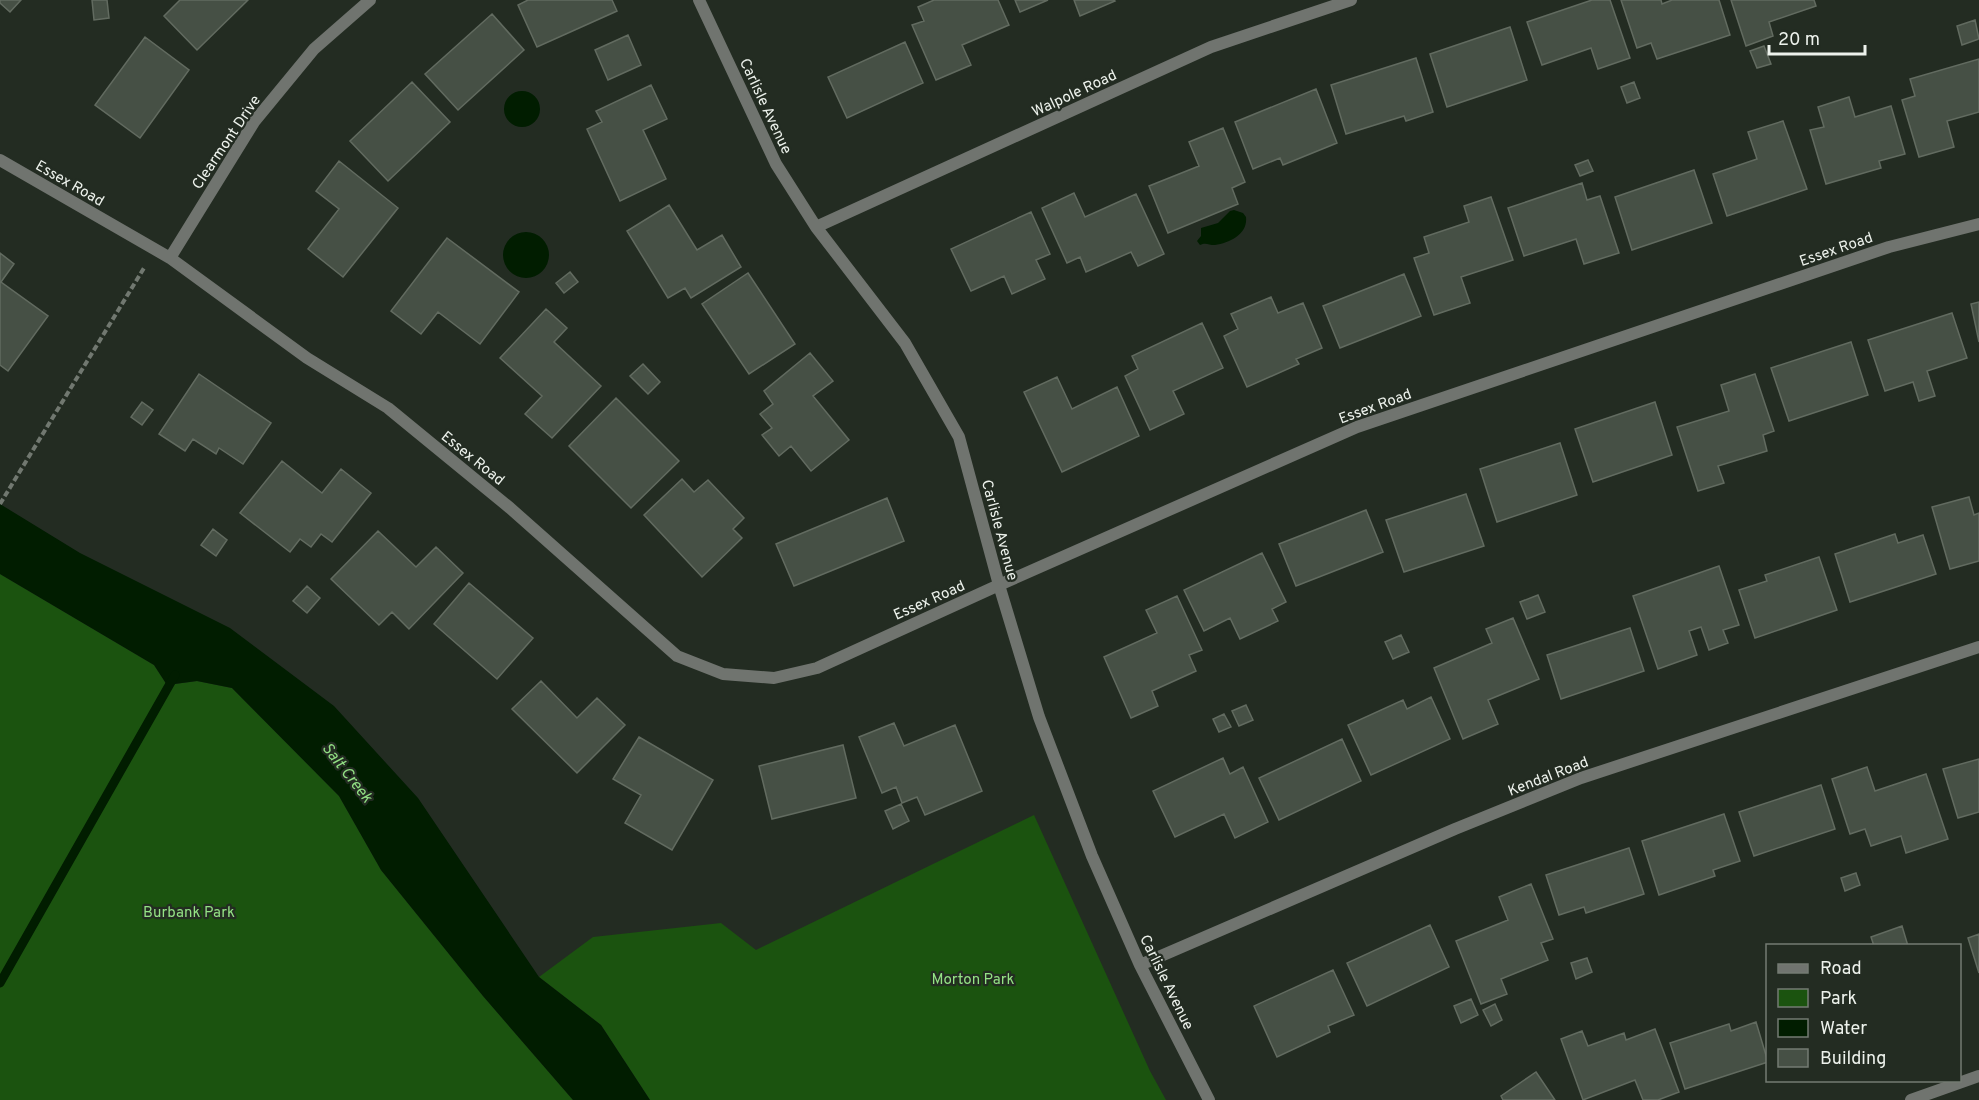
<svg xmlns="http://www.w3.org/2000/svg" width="1979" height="1100" viewBox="0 0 1979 1100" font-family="Overpass,sans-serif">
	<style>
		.green { fill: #1b530f }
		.water { fill: #011d00 }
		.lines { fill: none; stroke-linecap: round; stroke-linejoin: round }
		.stream { stroke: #011d00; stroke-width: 9 }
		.building { fill: #465045; stroke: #626b60; stroke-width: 1.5 }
		.path { stroke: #717870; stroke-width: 4; stroke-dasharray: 6 3; stroke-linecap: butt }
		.minor { stroke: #70746f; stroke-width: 12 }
		.labels { text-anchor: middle; stroke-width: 4.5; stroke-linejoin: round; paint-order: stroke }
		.street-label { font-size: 15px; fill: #edf2ec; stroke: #232c22 }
		.park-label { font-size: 15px; fill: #94e285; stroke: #232c22 }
		.water-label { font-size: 16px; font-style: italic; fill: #91df83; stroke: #232c22 }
	</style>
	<rect width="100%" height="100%" fill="#232c22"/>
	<!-- green -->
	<path class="green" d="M0 574 154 665 167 685 197 681 232 688 339 796 381 870 483 996 573 1100H0Z
		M1034 815 1150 1071 1166 1100H650L601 1025 539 977 593 937 721 923 756 950Z"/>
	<!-- water -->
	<path class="water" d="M504 109a18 18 0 1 1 36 0a18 18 0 1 1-36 0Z
		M1234 210 1243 213 1246 217C1248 234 1230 243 1215 245 1208 245 1206 242 1200 245L1197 241 1201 236V228L1218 223 1230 211Z
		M503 255a23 23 0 1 1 46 0a23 23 0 1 1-46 0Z
		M0 504 80 553 230 628 334 706 418 798 539 977 601 1025 650 1100H573L483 996 381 870 339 796 232 688 197 681 167 685 154 665 0 574Z"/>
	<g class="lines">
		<!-- stream -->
		<path class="stream" d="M0 983 175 675"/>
	</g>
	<!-- building -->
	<path class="building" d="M0 0H21L10 12 0 3Z
		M92 0H107L109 18 94 20Z
		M180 0H248L197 50 164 16Z
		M528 0H612L617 11 537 47 518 5Z
		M934 0H998L1009 25 962 45 971 65 936 80 912 25 924 21 918 7Z
		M1015 0H1048L1020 12Z
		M1074 0H1114L1115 1 1080 16Z
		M1592 0H1610L1630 58 1598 69 1591 48 1542 65 1527 22Z
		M1621 0H1661L1662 4 1672 0H1719L1730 35 1657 59 1651 43 1637 48Z
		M1731 0H1814L1816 6 1769 22 1773 36 1746 46Z
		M492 14 524 50 458 110 425 74Z
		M1975 20 1979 39 1962 45 1957 26Z
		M1510 27 1527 80 1447 107 1430 54Z
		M628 35 641 65 608 80 595 50Z
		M145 37 189 70 140 138 95 105Z
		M905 42 923 83 847 118 828 77Z
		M1764 46 1771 64 1757 68 1750 51Z
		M1416 58 1433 112 1406 121 1404 116 1346 134 1331 85Z
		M1979 59V112L1947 121 1954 147 1919 157 1902 100 1915 96 1910 79Z
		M412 82 450 122 388 181 350 141Z
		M1634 82 1640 98 1627 103 1621 87Z
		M651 85 667 119 643 130 666 179 620 201 587 129 602 122 596 111Z
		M1316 89 1337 143 1283 165 1280 158 1253 169 1235 122Z
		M1849 97 1855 117 1891 106 1905 154 1879 161 1881 168 1826 184 1810 130 1824 127 1818 107Z
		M1783 121 1807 189 1727 216 1713 174 1757 159 1748 132Z
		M1223 128 1245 182 1232 188 1238 204 1168 233 1149 186 1199 166 1189 142Z
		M1588 160 1593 171 1580 176 1575 165Z
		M339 161 398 208 343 277 308 249 339 209 316 191Z
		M1694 170 1712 223 1632 250 1615 197Z
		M1582 183 1587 200 1600 196 1619 253 1584 264 1576 239 1524 256 1508 208Z
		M1074 193 1085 217 1136 194 1164 254 1138 266 1131 252 1086 272 1080 257 1067 263 1042 208Z
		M1491 197 1513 260 1461 277 1470 303 1434 315 1414 258 1429 253 1424 237 1469 222 1464 206Z
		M669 205 697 250 722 235 741 267 691 298 685 288 668 298 627 231Z
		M1031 212 1050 254 1036 260 1045 279 1012 294 1004 276 971 291 951 249Z
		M447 238 519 292 480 344 438 312 421 334 391 311Z
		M0 253 14 264 1 282 48 316 8 371 0 365Z
		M570 272 578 282 564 293 556 283Z
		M748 273 795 344 749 374 702 304Z
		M1404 274 1421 316 1340 348 1323 306Z
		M1271 297 1278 313 1303 303 1322 348 1296 359 1299 364 1247 387 1224 336 1238 329 1231 314Z
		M1979 302V342L1971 304Z
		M546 309 567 328 554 342 601 386 552 438 525 414 542 396 500 358Z
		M1952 313 1967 358 1927 371 1935 396 1919 401 1913 382 1885 391 1868 340Z
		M1202 323 1223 368 1173 391 1184 414 1150 430 1125 376 1138 369 1132 356Z
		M1851 342 1868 395 1789 421 1771 368Z
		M810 353 833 381 813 396 849 440 811 471 791 446 779 456 762 435 772 428 760 414 773 404 764 391Z
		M643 364 660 382 648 394 630 376Z
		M199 374 271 423 243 464 219 448 216 454 193 439 185 451 159 434Z
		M1755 374 1774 431 1763 435 1767 451 1718 466 1724 483 1698 491 1677 427 1729 411 1721 385Z
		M1057 377 1072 409 1117 387 1139 436 1062 472 1024 392Z
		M616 398 679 461 631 508 569 446Z
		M142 402 153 410 142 425 131 417Z
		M1655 402 1672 455 1593 482 1575 429Z
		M1560 443 1577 495 1497 522 1480 469Z
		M282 461 322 493 341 469 371 493 332 542 321 534 311 547 300 539 290 552 240 513Z
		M682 479 694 492 708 480 744 518 733 529 742 538 702 577 644 515Z
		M1466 494 1484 546 1404 572 1386 520Z
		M1969 497 1974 515 1979 513V561L1950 569 1932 507Z
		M887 498 904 541 794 586 776 544Z
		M1366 510 1383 552 1296 586 1279 544Z
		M213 529 227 540 216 556 201 545Z
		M378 531 416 567 436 547 463 573 409 629 392 612 379 625 331 579Z
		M1895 534 1898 543 1923 535 1936 574 1850 602 1835 554Z
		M1262 553 1286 602 1272 609 1278 621 1240 639 1230 618 1204 631 1184 590Z
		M1819 557 1837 610 1755 638 1739 590 1767 581 1765 575Z
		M1719 566 1739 625 1723 630 1728 643 1709 650 1701 627 1689 631 1697 655 1658 669 1633 596Z
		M469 583 533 638 497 679 434 624Z
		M307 586 320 598 307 613 293 601Z
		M1538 595 1545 612 1527 619 1520 602Z
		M1177 596 1202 650 1189 655 1196 671 1152 691 1158 706 1131 718 1104 657 1157 633 1146 610Z
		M1513 618 1539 679 1488 700 1498 724 1463 739 1434 668 1492 643 1486 629Z
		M1630 628 1644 671 1561 699 1547 655Z
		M1401 635 1409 652 1393 659 1385 642Z
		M541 681 577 718 597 698 625 725 577 773 512 709Z
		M1431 697 1450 739 1371 775 1348 725 1403 700 1407 709Z
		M1246 705 1253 720 1239 726 1232 711Z
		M1224 714 1231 727 1219 732 1213 719Z
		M894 723 904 746 955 725 982 791 925 815 917 797 902 803 896 787 882 793 859 737Z
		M639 737 713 780 672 850 625 823 641 795 613 779Z
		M1342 739 1361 781 1279 820 1259 778Z
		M843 745 856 798 772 819 759 766Z
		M1223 758 1230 774 1243 767 1268 822 1235 838 1224 814 1175 837 1153 791Z
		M1979 759V812L1958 818 1943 769Z
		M1867 767 1875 791 1926 774 1948 839 1906 853 1901 836 1871 846 1865 829 1850 834 1832 779Z
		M1821 785 1835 829 1754 856 1739 812Z
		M901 804 909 821 893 829 885 811Z
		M1724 814 1740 861 1713 870 1715 876 1659 895 1642 841Z
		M1629 848 1644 894 1586 913 1584 907 1559 915 1546 875Z
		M1856 873 1860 885 1845 891 1841 878Z
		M1531 884 1553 939 1541 943 1548 960 1501 979 1507 994 1481 1004 1456 941 1508 920 1499 897Z
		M1430 925 1449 967 1367 1006 1347 963Z
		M1902 926 1908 946H1874L1871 937Z
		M1979 934V973L1968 938Z
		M1587 958 1592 972 1576 979 1571 963Z
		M1333 970 1354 1015 1328 1026 1330 1032 1277 1057 1254 1006Z
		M1471 999 1478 1015 1461 1023 1454 1006Z
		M1495 1004 1502 1020 1491 1026 1483 1010Z
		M1756 1022 1768 1062 1685 1089 1670 1043 1729 1024 1731 1031Z
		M1655 1029 1679 1092 1658 1100H1643L1635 1080 1583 1100 1561 1039 1582 1031 1588 1046 1624 1033 1626 1040Z
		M1536 1072 1555 1100H1503L1501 1096Z"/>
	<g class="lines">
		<!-- path -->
		<path class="path" d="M0 504 144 268"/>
		<!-- minor -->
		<path class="minor" d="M699 0 776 164 816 227 905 343 959 437 999 585 1039 717 1092 856 1140 965 1209 1100
			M0 160 170 258 307 358 388 408 510 508 677 656 723 674 774 678 817 668 999 585 1357 427 1889 247 1979 224
			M816 227 1211 47 1351 0
			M170 258 254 122 314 49 370 0
			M1140 965 1455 829 1581 778 1979 647
			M1911 1100 1979 1076"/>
	</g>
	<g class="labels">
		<!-- street labels -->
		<g class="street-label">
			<text transform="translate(1074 93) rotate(-25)" y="5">Walpole Road</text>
			<text transform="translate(766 106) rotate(65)" y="5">Carlisle Avenue</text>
			<text transform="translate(226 142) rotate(-56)" y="5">Clearmont Drive</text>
			<text transform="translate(70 183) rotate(30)" y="5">Essex Road</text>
			<text transform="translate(1836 249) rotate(-19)" y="5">Essex Road</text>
			<text transform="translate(1375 406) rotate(-20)" y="5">Essex Road</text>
			<text transform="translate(473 458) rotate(39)" y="5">Essex Road</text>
			<text transform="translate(1000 530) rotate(75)" y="5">Carlisle Avenue</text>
			<text transform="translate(929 600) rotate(-24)" y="5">Essex Road</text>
			<text transform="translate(1548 776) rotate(-21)" y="5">Kendal Road</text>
			<text transform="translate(1167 982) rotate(64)" y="5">Carlisle Avenue</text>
		</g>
		<!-- park labels -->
		<g class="park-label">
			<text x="189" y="917">Burbank Park</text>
			<text x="973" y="984">Morton Park</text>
		</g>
		<!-- water labels -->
		<g class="water-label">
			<text transform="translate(348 772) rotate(52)" y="6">Salt Creek</text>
		</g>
	</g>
	<!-- legend -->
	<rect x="1766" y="944" width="195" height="138" fill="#232c22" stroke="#747b73" stroke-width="1.5"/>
	<rect x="1778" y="964" width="30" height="9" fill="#70746f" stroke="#747b73" stroke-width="1.5"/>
	<text x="1820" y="974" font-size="18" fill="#edf2ec">Road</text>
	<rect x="1778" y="989" width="30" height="18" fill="#1b530f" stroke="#747b73" stroke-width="1.5"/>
	<text x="1820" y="1004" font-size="18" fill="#edf2ec">Park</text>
	<rect x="1778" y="1019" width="30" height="18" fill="#011d00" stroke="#747b73" stroke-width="1.5"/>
	<text x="1820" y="1034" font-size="18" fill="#edf2ec">Water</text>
	<rect x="1778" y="1049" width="30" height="18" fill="#465045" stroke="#747b73" stroke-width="1.5"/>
	<text x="1820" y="1064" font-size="18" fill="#edf2ec">Building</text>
	<!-- scale -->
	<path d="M1769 45v9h96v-9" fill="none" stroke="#edf2ec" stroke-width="3"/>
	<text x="1778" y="45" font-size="18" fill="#edf2ec" stroke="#232c22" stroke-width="4.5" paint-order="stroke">20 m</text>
</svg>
